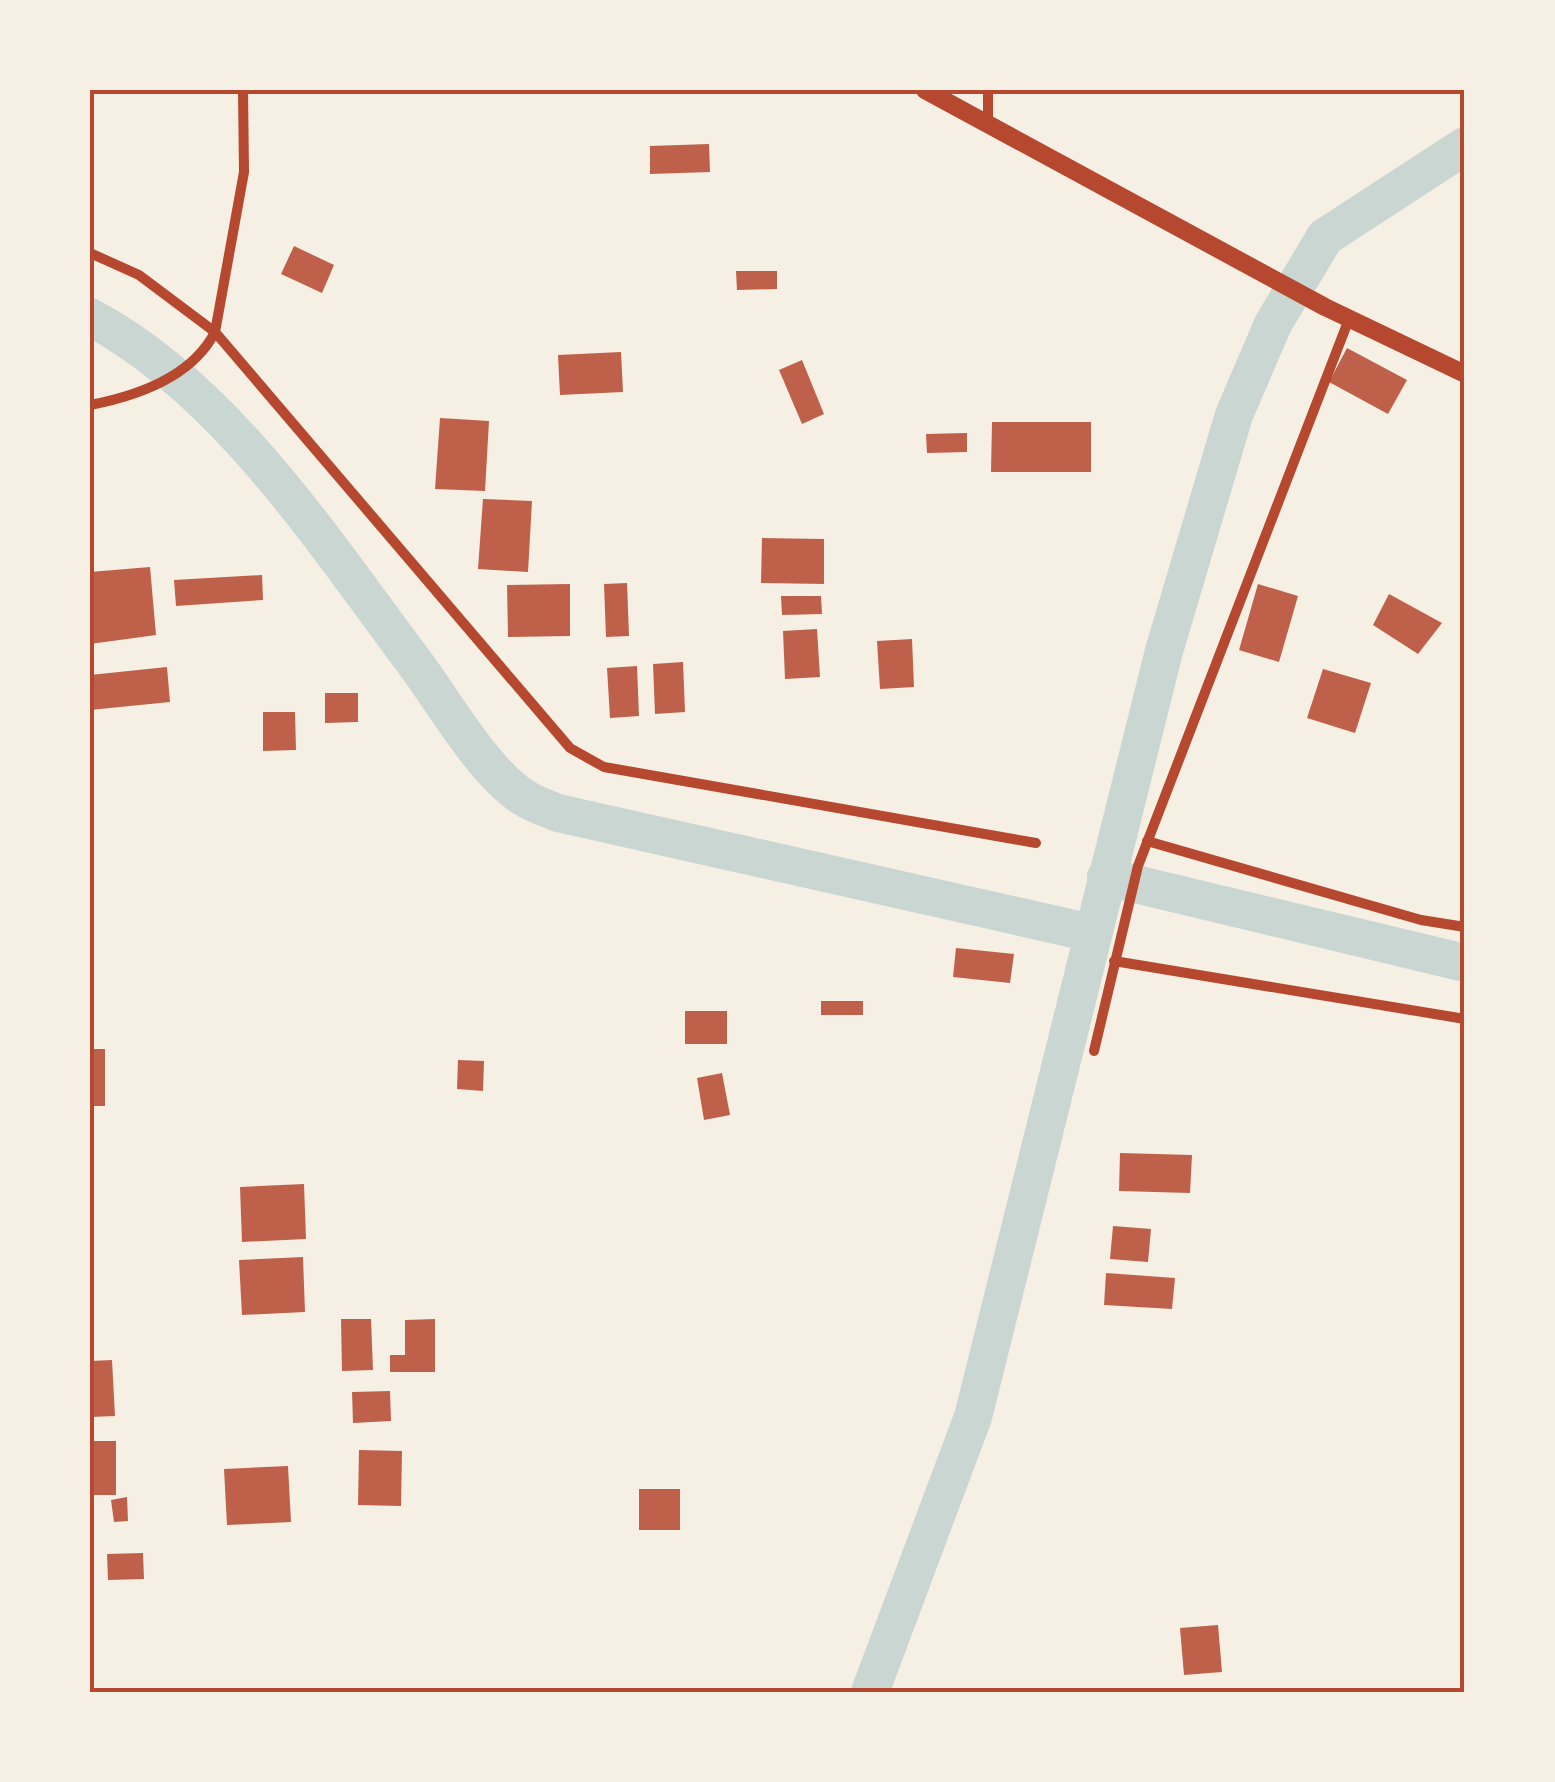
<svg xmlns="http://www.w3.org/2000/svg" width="1555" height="1782" viewBox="0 0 1555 1782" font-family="Rubik,sans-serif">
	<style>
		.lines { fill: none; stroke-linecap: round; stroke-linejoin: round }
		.canal { stroke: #c9d6d2; stroke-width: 38 }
		.building { fill: #bf614a }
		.minor { stroke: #b5482f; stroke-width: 10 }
		.tertiary { stroke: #b5482f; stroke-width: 18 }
		.neatline { fill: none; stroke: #b5482f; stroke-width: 4 }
	</style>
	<rect width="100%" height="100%" fill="#f6efe4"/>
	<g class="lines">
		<!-- canal -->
		<path class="canal" d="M90 317C227 390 325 544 417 666 445 704 484 772 523 797 533 804 546 808 558 813L1092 933
			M1106 877 1465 963
			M870 1692 973 1417 1164 651 1234 415 1273 324 1325 237 1465 146"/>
	</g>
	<!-- building -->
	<path class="building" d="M709 144 710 172 650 174V146Z
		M294 246 334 265 322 293 281 274Z
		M736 271H777V289L737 290Z
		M1347 348 1407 380 1388 414 1329 382Z
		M621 352 623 392 560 395 558 355Z
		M802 360 824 414 802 424 779 370Z
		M440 418 489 421 485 491 435 489Z
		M992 422H1091V472H991Z
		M967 433V452L927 453 926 434Z
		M483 499 532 501 528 572 478 569Z
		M762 538 824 539V584L761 583Z
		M150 567 156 635 90 644V572Z
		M262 575 263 600 176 606 174 580Z
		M627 583 629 636 606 637 604 584Z
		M570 584V636L508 637 507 585Z
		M1258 584 1298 596 1279 662 1239 650Z
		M1389 594 1442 623 1418 654 1373 625Z
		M781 596H821L822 614 782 615Z
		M817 629 820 677 785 679 783 631Z
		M912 639 914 687 880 689 877 641Z
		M683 662 685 712 655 714 653 664Z
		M637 666 639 716 610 718 607 668Z
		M167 667 170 702 90 710V675Z
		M1323 669 1371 683 1355 733 1307 718Z
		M325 693H358V722L325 723Z
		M263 712H295L296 750 263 751Z
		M956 948 1014 954 1010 983 953 977Z
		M821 1001H863V1015H821Z
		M685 1011H727V1044H685Z
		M90 1049H105V1106H90Z
		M458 1060 484 1061 483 1091 457 1089Z
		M722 1073 730 1115 704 1120 697 1078Z
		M1120 1153 1192 1155 1190 1193 1119 1191Z
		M304 1184 306 1239 242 1242 240 1187Z
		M1113 1226 1151 1229 1148 1262 1110 1259Z
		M303 1257 305 1312 242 1315 239 1260Z
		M1106 1273 1175 1278 1172 1309 1104 1305Z
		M341 1319H371L373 1370 342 1371Z
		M435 1319V1372H390V1355H405V1320Z
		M112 1360 115 1416 90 1417V1361Z
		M390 1391 391 1421 353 1423 352 1392Z
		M90 1441H116V1495H90Z
		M359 1450 402 1451 401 1506 358 1505Z
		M288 1466 291 1522 227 1525 224 1469Z
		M639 1489H680V1530H639Z
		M127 1497 128 1521 114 1522 111 1500Z
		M143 1553 144 1579 108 1580 107 1554Z
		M1218 1625 1222 1672 1184 1675 1180 1628Z"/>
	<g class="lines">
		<!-- minor -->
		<path class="minor" d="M988 90V122
			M90 253 139 275 215 332 570 748 604 767 1036 843
			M90 405C137 396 192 377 215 332L244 172 243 90
			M1147 841 1421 920 1465 927
			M1114 961 1465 1019
			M1094 1051 1138 866 1349 319"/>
		<!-- tertiary -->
		<path class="tertiary" d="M925 90 1325 307 1465 374"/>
	</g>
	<!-- border -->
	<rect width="1555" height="1782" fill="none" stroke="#f6efe4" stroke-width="185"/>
	<rect x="92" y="92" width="1370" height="1598" class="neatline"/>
</svg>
